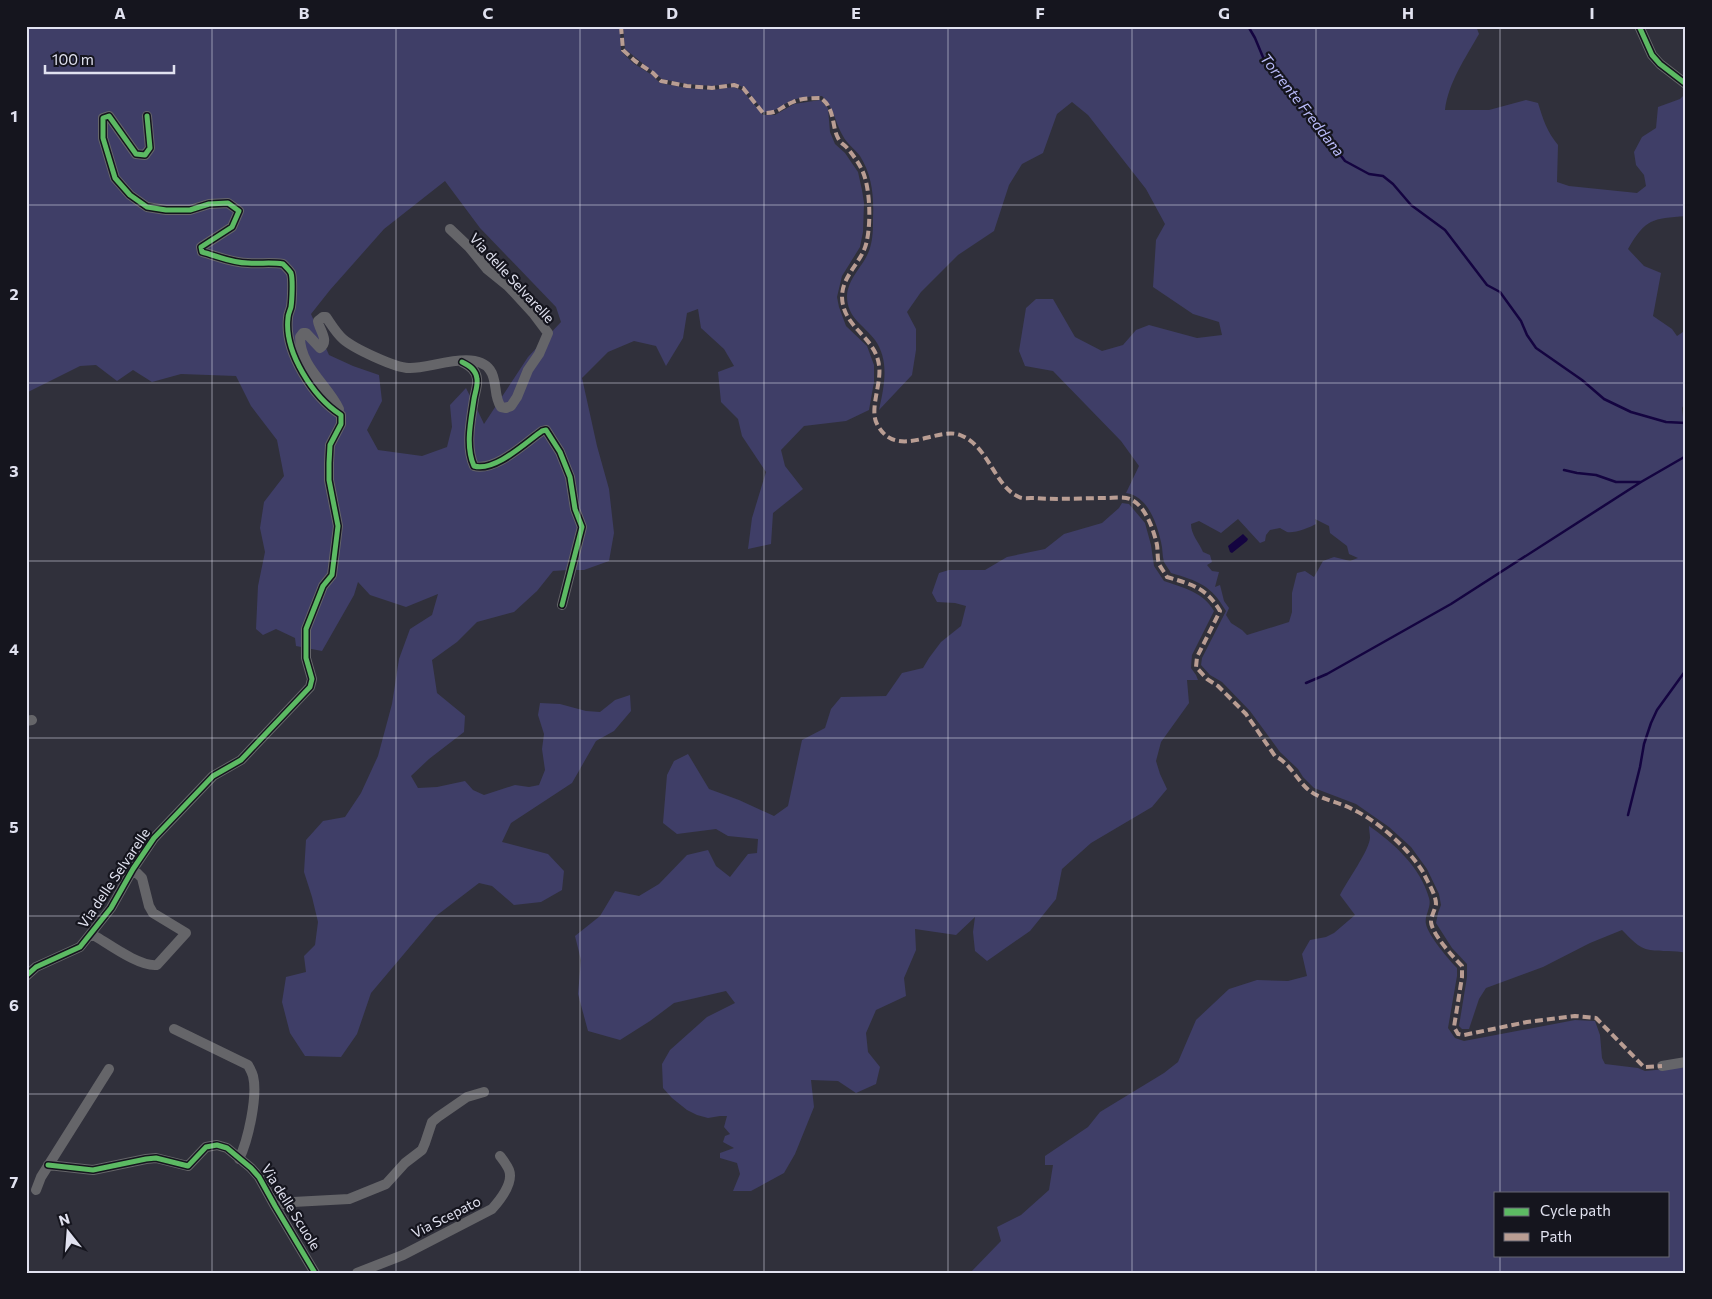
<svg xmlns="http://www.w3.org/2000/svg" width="1712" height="1299" viewBox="0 0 1712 1299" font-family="Commissioner,sans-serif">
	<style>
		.green { fill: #3f3e67; fill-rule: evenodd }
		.water { fill: #140440 }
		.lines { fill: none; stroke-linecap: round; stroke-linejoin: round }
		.stream { stroke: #140440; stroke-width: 2.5 }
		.street { stroke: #656569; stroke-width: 10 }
		.quiet { stroke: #b99d93; stroke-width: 4; stroke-dasharray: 8 4; stroke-linecap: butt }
		.cycleway-casing { stroke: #15151e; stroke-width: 8 }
		.cycleway { stroke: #5cba63; stroke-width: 5 }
		.grid { fill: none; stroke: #e1e2f0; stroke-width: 1; stroke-opacity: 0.55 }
		.labels { text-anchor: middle; stroke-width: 4.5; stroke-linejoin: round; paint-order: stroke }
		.street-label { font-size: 14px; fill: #e1e2f0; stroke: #15151e }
		.water-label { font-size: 15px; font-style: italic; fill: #b9bbf9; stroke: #15151e }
		.neatline { fill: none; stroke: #e1e2f0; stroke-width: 2 }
		.grid-label { font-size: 16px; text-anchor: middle; font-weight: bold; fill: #e1e2f0 }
	</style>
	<rect width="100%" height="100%" fill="#30303b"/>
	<!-- green -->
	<path class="green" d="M26 26H620L621 51 633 63 652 75 660 83 687 88 712 90 734 87 743 91 763 115H775L794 104 820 100 828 108 830 132 835 144 845 153 858 172 862 190 864 203 863 232 860 247 842 276 837 297 839 307 846 326 867 346 874 365V382L869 410 846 421 804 426 781 450 785 466 803 489 773 513 771 544 748 549 752 518 766 472 742 436 738 419 721 402 718 372 734 366 724 349 701 328 698 309 687 313 683 338 666 366 656 346 634 341 608 352 582 378 597 446 609 489 614 533 609 561 584 570H573L584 527 577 509 572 476 562 451 550 430 547 427 541 429C526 439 494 469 476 464 468 447 474 425 476 407L484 424 528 357 561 322 556 307 480 228 445 181 384 229 330 290 311 314 329 355 353 366 379 375 382 401 367 430 378 450 422 456 447 447 452 427 450 405 466 388 472 400 467 447V458L472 468C502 476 520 441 546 433L557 453 567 478 572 510 579 527 568 570 553 571 537 591 514 612 477 622 457 642 432 660 437 693 465 716 464 732 429 759 411 776 418 788 437 787 465 781 473 790 484 795 515 785 529 787 539 785 545 770 542 749 544 734 538 715 540 703 560 704 586 711 600 712 615 700 630 695 631 711 614 731 596 741 572 783 511 823 502 842 548 854 564 871 562 890 541 902 514 905 492 886 479 883 436 916 371 993 357 1034 341 1057 305 1056 290 1033 282 1002 286 977 306 972 304 956 315 945 318 922 312 897 304 872 306 840 323 821 345 817 361 793 378 756 392 704 399 659 410 629 432 615 438 594 406 607 370 595 358 582 354 595 322 651 296 646 295 638 276 629 263 635 256 629 258 586 265 552 260 528 264 502 284 476 277 440 251 406 236 376 181 374 152 382 133 370 117 381 96 365 80 366 26 393Z
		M623 26H804L809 28 820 26H1476L1479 34C1466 57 1448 83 1445 110H1489L1526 100 1538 103C1543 119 1547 132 1558 145L1557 182 1569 186 1637 193 1646 186 1644 175 1636 165 1634 152 1642 137 1656 128 1658 107 1680 99 1686 93V216C1652 219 1646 218 1628 249L1644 266 1661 273 1653 316 1672 329 1677 336 1686 330V401L1682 408 1684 425H1686V953C1674 950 1662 952 1650 950 1638 948 1630 938 1622 930L1590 943 1543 967 1486 988 1479 999 1469 1029H1462L1459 1026 1467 977V964L1452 948 1436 923 1438 913 1441 905 1439 894 1427 869 1411 847 1389 827 1356 804 1314 788 1303 777 1298 769 1280 752 1250 711 1222 682 1210 675 1201 665 1202 658 1226 611C1211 585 1198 581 1171 573 1169 569 1166 566 1164 562 1162 556 1163 549 1161 542 1157 524 1148 496 1126 493L1139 466 1121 441 1053 371 1025 366 1019 351 1026 308 1036 299H1053L1075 337 1102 351 1123 345 1136 330 1149 325 1197 338 1222 335 1219 322 1193 314 1153 287 1156 240 1165 224 1146 189 1088 115 1072 102 1057 114 1043 153 1022 164 1009 185 994 231 958 255 921 292 907 312 916 329V350L912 375 879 410C884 387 890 361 875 340 864 325 847 318 847 296 848 277 865 265 870 248 873 238 873 229 873 218 874 196 872 175 860 156 855 149 846 143 843 136 834 120 835 110 822 96 812 96 802 97 793 100 782 104 778 112 764 112L745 88 734 83 712 86 687 84 662 79 625 49ZM1238 519 1260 543 1265 541 1266 535 1270 530 1280 528C1282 529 1285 531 1287 532 1293 534 1311 527 1316 524L1315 519 1329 526 1330 533 1347 546 1349 554 1358 558 1350 561 1334 557 1323 561 1314 577 1305 571 1297 573 1292 593V612L1289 622 1247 635 1242 630 1231 623 1226 615 1229 608 1224 601 1220 585 1215 587 1219 572 1212 571 1207 565 1212 562 1210 555 1203 552C1199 542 1191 535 1191 524L1199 521 1221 533Z
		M1122 503 1129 504 1145 523 1151 545 1154 566 1164 581C1184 588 1203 592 1214 611L1192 655 1191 668 1196 675 1198 680H1187L1189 703 1161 742 1156 761 1160 774 1167 789 1152 807 1091 843 1062 869 1056 899 1030 931 987 961 975 951 973 932 975 917 956 935 915 929 916 950 904 978 906 996 876 1010 866 1033 868 1052 880 1067 876 1084 856 1093 838 1081 811 1080 814 1107 795 1154 784 1173 751 1191H733L740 1174 737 1163 720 1158V1153L734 1148 723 1142 725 1136 730 1134 724 1127 727 1116H720L708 1118 697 1115 687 1110 672 1098 663 1088 662 1064 670 1050 707 1017 735 1003 726 991 674 1003 650 1021 620 1040 588 1031 578 994 581 960 575 936 600 916 615 891 639 896 659 884 687 855 708 850 716 866 730 877 748 854 757 853 758 839 728 836 716 829 677 834 663 823 667 775 674 761 688 754 709 789 739 800 774 816 788 806 802 740 825 728 831 709 841 697 886 696 902 673 923 668 929 658 941 642 961 626 966 606 955 603 937 602 932 593 939 573 949 570H985L1007 557 1045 549 1064 534 1102 523 1119 508Z
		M1369 826C1394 843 1421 868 1429 898 1432 907 1424 916 1426 924 1428 935 1449 960 1457 968V976L1448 1028 1455 1038 1464 1041 1575 1020 1595 1021 1600 1035 1602 1058 1605 1064 1638 1068 1645 1071 1686 1067V1273H970L1001 1241 997 1227 1021 1215 1049 1190 1053 1165H1045V1156L1088 1127 1100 1112 1164 1073 1178 1062 1196 1020 1229 989 1257 980 1288 981 1307 976 1302 954 1310 940 1326 937 1334 933 1355 915 1340 895C1347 881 1369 851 1370 838 1370 834 1369 830 1369 826ZM1496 1193H1668V1255H1496Z"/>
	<!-- water -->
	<path class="water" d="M1243 534 1248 539 1247 541 1232 553 1230 552 1228 546Z"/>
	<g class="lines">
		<!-- stream -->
		<path class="stream" d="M1248 26 1255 38 1265 62 1293 100 1303 108 1319 131 1332 144 1345 161 1369 174 1383 176 1393 184 1411 205 1445 230 1487 285 1500 292 1521 321 1527 335 1536 348 1582 380 1604 399 1631 412 1666 422 1686 423
			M1564 470 1577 473 1596 475 1616 482H1640
			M1306 683 1327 674 1451 604 1641 482 1686 456
			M1628 815 1640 767 1644 744 1651 723 1657 710 1686 670"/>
		<!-- street -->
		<path class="street" d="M1639 26 1652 55 1660 64 1686 84
			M462 362C470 366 476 370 477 379 478 385 475 393 474 399 471 420 465 446 474 466 495 472 525 443 542 431L546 430 560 452 570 477 575 509 582 527 562 605
			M339 409C328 385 300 367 300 337L303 333H306L320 348C330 341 319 330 318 321L323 317H326C331 324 336 333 343 339 353 348 395 368 409 368 430 369 475 349 490 370 498 381 493 396 501 407L506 408 511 406 517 397 528 370 539 354 548 333 533 313 508 286 487 269 469 247 450 229
			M26 721 32 720
			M89 936H95C110 945 140 967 157 965L186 933 153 913 149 906 142 878 133 869
			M26 976 36 967 80 947 111 908 133 869 154 838 213 776 241 760 310 687 312 679 306 658V629L323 586 332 575 338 526 329 480V463L330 445 341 424V415C313 397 284 352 288 318 288 314 290 311 291 307 292 300 293 279 291 273 289 270 285 266 283 264 271 262 260 264 248 263 232 263 217 256 202 252L201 247 232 227 239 211 228 203 209 204 190 210H166L147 207 130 195 115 178 103 138V118L109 116 136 154 145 155 150 148 147 116
			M174 1029 248 1065C250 1069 252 1072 253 1076 258 1096 248 1141 239 1159
			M1662 1066 1686 1062
			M48 1165 93 1170 146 1159 156 1158 188 1166 206 1147 217 1145 227 1148 251 1168 259 1177 275 1206 315 1273
			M36 1190 41 1177 109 1069
			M275 1206 293 1202 349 1199 386 1184 405 1163 422 1150 425 1143 432 1122 438 1117 467 1097 484 1092
			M357 1273 403 1255 492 1209C500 1200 514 1183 509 1170 507 1165 503 1160 500 1156"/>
		<!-- quiet -->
		<path class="quiet" d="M621 26 623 50 635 61 653 73 661 81 687 86 712 88 734 85 743 88 763 113C778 114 780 107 793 102 801 98 812 98 821 98 823 100 827 103 828 106 834 115 833 129 838 138 840 143 845 145 848 149 853 155 858 162 861 168 871 185 872 232 864 250 857 266 842 278 842 297 843 328 875 336 879 365 882 383 869 409 877 424 896 461 937 426 960 435 989 446 994 486 1019 497 1023 499 1030 498 1034 498 1058 500 1082 498 1106 498 1114 498 1125 496 1132 500 1146 507 1154 531 1157 545 1158 551 1157 558 1159 564 1161 568 1165 573 1167 577 1191 584 1207 588 1220 611L1197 657 1196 667 1207 679 1218 686 1246 714 1275 756C1290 763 1297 781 1310 791 1322 800 1339 802 1352 809 1378 821 1408 848 1423 872 1427 881 1436 894 1436 904 1435 910 1431 916 1431 922 1432 934 1453 957 1462 966V977L1454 1027 1458 1034 1464 1035 1527 1022 1575 1016 1596 1018 1644 1067 1662 1066"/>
		<defs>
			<path id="cycleway" d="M1639 26 1652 55 1660 64 1686 84
				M462 362C470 366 476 370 477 379 478 385 475 393 474 399 471 420 465 446 474 466 495 472 525 443 542 431L546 430 560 452 570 477 575 509 582 527 562 605
				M26 976 36 967 80 947 111 908 133 869 154 838 213 776 241 760 310 687 312 679 306 658V629L323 586 332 575 338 526 329 480V463L330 445 341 424V415C313 397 284 352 288 318 288 314 290 311 291 307 292 300 293 279 291 273 289 270 285 266 283 264 271 262 260 264 248 263 232 263 217 256 202 252L201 247 232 227 239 211 228 203 209 204 190 210H166L147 207 130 195 115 178 103 138V118L109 116 136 154 145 155 150 148 147 116
				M48 1165 93 1170 146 1159 156 1158 188 1166 206 1147 217 1145 227 1148 251 1168 259 1177 275 1206 315 1273"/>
		</defs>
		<!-- cycleway casing -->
		<use href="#cycleway" class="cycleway-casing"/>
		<!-- cycleway -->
		<use href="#cycleway" class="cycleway"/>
	</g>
	<!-- grid -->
	<path class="grid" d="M212 26V1273M396 26V1273M580 26V1273M764 26V1273M948 26V1273M1132 26V1273M1316 26V1273M1500 26V1193M26 205H1686M26 383H1686M26 561H1686M26 738H1686M26 916H1686M26 1094H1686M1500 1255V1273"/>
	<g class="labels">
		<!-- street labels -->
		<g class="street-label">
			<text transform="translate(512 278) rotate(47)" y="5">Via delle Selvarelle</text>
			<text transform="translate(114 878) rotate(-56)" y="5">Via delle Selvarelle</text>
			<text transform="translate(291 1207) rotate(58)" y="5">Via delle Scuole</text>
			<text transform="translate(446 1217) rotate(-27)" y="5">Via Scepato</text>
		</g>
		<!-- water labels -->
		<g class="water-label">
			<text transform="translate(1302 105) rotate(52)" y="5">Torrente Freddana</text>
		</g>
	</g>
	<!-- border -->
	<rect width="1712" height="1299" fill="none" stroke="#15151e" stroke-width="55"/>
	<!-- legend -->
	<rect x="1494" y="1192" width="175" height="65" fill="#15151e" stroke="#676772"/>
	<rect x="1504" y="1208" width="25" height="8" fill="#5cba63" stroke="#676772"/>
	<text x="1540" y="1216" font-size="15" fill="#e1e2f0">Cycle path</text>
	<rect x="1504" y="1233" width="25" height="8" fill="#b99d93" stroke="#676772"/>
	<text x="1540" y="1242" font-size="15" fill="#e1e2f0">Path</text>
	<!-- north arrow -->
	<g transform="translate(68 1232) rotate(343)" stroke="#15151e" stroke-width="4" paint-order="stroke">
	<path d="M0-4L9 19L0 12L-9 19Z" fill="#e1e2f0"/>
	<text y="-8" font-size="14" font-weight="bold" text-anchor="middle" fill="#e1e2f0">N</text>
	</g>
	<!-- scale -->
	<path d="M45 65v8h129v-8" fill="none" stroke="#e1e2f0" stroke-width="2.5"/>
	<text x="52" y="65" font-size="15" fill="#e1e2f0" stroke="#15151e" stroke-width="4" paint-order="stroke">100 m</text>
	<rect x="28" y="28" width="1656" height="1244" class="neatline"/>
	<g class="grid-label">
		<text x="120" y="19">A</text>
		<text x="304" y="19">B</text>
		<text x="488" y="19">C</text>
		<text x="672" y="19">D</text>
		<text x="856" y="19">E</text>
		<text x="1040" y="19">F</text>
		<text x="1224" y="19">G</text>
		<text x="1408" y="19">H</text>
		<text x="1592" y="19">I</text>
		<text x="14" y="122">1</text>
		<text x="14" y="300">2</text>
		<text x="14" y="477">3</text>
		<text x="14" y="655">4</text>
		<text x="14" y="833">5</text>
		<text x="14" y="1011">6</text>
		<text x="14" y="1188">7</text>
	</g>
</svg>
